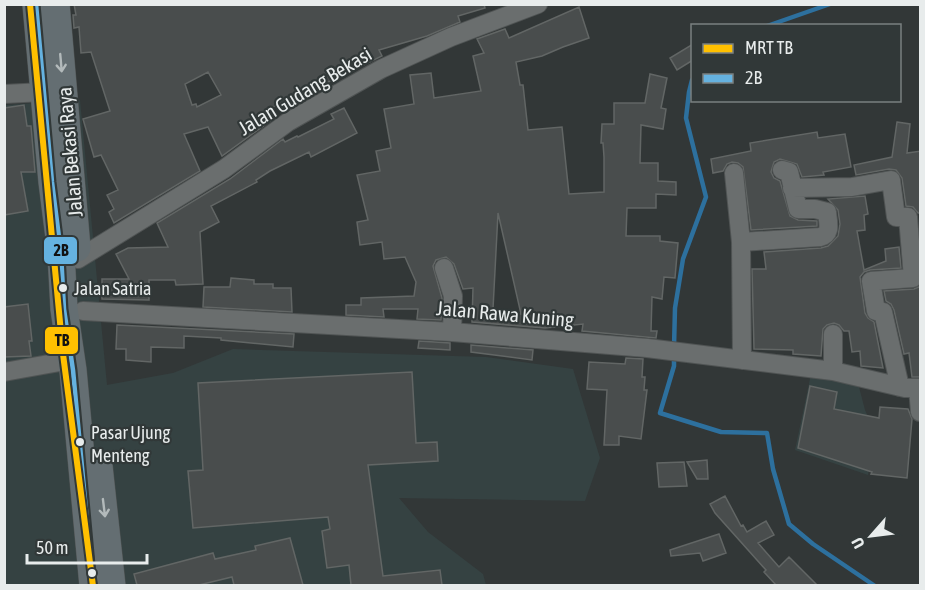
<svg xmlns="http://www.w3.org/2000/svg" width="925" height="590" viewBox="0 0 925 590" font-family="'Asap Condensed',sans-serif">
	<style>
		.built { fill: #354242 }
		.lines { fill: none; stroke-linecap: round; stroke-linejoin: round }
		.stream { stroke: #2d709e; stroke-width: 4.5 }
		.building { fill: #494d4d; stroke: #626665; stroke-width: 1.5; fill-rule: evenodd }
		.minor-casing { stroke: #505454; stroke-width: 20 }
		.highway-casing { stroke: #505454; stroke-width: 28 }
		.minor { stroke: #6a6e6e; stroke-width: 18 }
		.highway { stroke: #646e72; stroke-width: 27 }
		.bus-1-casing { stroke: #313838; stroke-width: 9 }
		.bus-1 { stroke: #65b2e0; stroke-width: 4.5 }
		.metro-1-casing { stroke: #313838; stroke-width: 10 }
		.metro-1 { stroke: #ffc000; stroke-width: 6 }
		.oneway { stroke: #b3babb }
		.bus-dot { fill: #e8ecec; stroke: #313838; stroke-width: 2 }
		.labels { text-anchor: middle; stroke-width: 4.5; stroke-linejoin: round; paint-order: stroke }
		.bus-label { font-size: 18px; fill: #e8ecec; stroke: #313838; text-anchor: start }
		.street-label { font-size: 20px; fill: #e8ecec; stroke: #313838 }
		.line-badge { stroke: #313838; stroke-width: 2 }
		.pale-badge-label { font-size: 16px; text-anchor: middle; font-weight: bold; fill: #111 }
	</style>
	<rect width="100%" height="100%" fill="#323737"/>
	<!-- built -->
	<path class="built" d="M80 100 107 385 173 373 233 349 486 357 573 369 600 458 585 501 399 498 428 532 483 574 486 585 5 586V105Z
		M811 374 858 383 865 410 874 430 868 475 795 450Z"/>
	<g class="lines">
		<!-- stream -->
		<path class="stream" d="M767 26 830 4
			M674 347 675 308 683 259 706 197 686 118 689 92 692 80
			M674 355V366L660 413 721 432 767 433 773 469 789 524 813 544 875 586"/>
	</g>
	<!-- building -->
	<path class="building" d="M74 4H484L485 8 458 16 460 22 427 36 379 50 382 56 316 88 317 92 312 95 304 99 301 93 267 110 273 119 222 156 208 127 184 134 200 171 114 223 109 212 114 209 107 195 118 190 101 155 94 157 83 119 110 111 91 52 81 53 79 27 74 28 73 15H76ZM208 72 221 95 197 107 196 104 192 105 185 84Z
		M579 7 589 38 563 47 542 56 516 62 520 85H523L528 130 562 127 569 194 604 192V157L603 143H601L602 124H614V103H645L650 74 667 78 661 108 666 109 663 129 641 125 640 163H658V181L676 182V195L656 194V208H627L626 236H660V241L678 243 675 278 664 277 662 299 652 297 651 331H657L656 338 582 331 583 324 545 328 472 322 473 288 463 289 454 264 446 257 436 260 433 266 442 298 441 320 417 319 418 309H383L384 317 346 315V305H361V298L414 296 416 282 405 257 384 259 382 242 360 245 357 222 368 220 357 175 380 171 376 151 391 148 384 109 414 104 410 75 431 73 434 98 481 91 473 56 484 53 477 39 505 29 509 38ZM498 213 521 314 493 309Z
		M693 44V60L677 70 670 58Z
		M24 105 27 126H31L35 172H21L28 211 4 215V108Z
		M344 108 357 133 311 157 309 152 270 171 256 180 257 182 211 206 219 222 200 232 203 284 176 285 175 280H149V300L102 299V279H129L116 254 128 248 168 247 157 223 230 179 283 139 285 142 297 136 298 137 334 119 331 114Z
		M897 122 910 124 907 153 921 151V213H918L913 207 906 206 902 178 896 170 889 169 856 175 854 165 892 157Z
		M817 132 818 138 845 134 851 167 823 172 824 175 802 177 797 164 780 159 774 162 771 172 774 178 780 181 790 216 798 220 817 221V226L751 230 743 167 738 163 732 162 727 164 723 171 713 173 711 159 751 151 750 143Z
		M865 196 868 214 864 215 865 230 857 231 864 270 886 261 885 249 899 247 901 268 870 270 864 272 860 277 865 313 868 318 874 322 883 368 861 366 860 351 852 352 849 331H844L839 325 834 323 827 325 823 329 821 356 793 354V350L754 349 752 269H766L764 252 821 248 828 246 838 236 840 224 838 210 828 199Z
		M231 278 254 280V284H273V288H291L292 312 203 307 204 287H230Z
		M921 286V377H912L909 353 904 354 894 310 891 304 886 301 884 291 914 289Z
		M28 304 32 341H29L31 356 4 357V307Z
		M117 325 294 334 293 347 221 340V338L184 336V348L151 347V362L126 360V349H116Z
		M419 341 450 343V350L418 348Z
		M471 345 533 350 532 360 471 352Z
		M626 358 643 359 642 377H645L644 390H647L641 439 619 436V445H604L607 390 587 389 589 362 625 364Z
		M412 372 416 443 437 442 438 461 368 465 383 576 440 570 442 585H351L349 565 327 568 322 531 330 529 328 517 193 528 188 471 203 470 198 383Z
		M810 386 837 392 834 409 879 418 880 407 908 409 912 419 907 478 871 474 872 472 798 448Z
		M707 460 708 479H697L687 462Z
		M684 462 687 486 659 487 657 463Z
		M725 496 741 526 743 525 747 532 766 521 774 535 758 543 779 567 789 557 817 585H776L764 572 766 570 715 513 710 504Z
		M719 534 726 553 703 561 700 553 671 556 670 550Z
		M290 538 303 585H234L232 577 199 585H137L134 574 213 553 215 559 256 550 255 546Z"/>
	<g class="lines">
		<defs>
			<path id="minor" d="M4 94 44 92
				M734 173 741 242 742 360
				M792 188 852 187 891 180 896 217H908L913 278 871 281 876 311 883 312 900 387
				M741 242 820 237C832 234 828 223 827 212L815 209H798L789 172 782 170
				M78 259 224 169 288 122 381 69 451 37 538 4
				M444 268 453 296 452 332
				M83 311 452 332 647 348 833 371 905 388H920
				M833 334V371
				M4 372 71 360
				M918 388 920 412"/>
			<path id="highway" d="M36 4 52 182 61 253 64 309 73 370 93 586
				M56 4 77 248
				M99 466 112 586"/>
		</defs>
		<!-- minor casing -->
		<use href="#minor" class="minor-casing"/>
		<!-- highway casing -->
		<use href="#highway" class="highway-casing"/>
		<!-- minor -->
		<use href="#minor" class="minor"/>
		<!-- highway -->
		<use href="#highway" class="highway"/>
		<defs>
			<path id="bus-1" d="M36 4 52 182 61 253 64 309 73 370 93 586"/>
		</defs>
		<!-- bus-1 casing -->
		<use href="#bus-1" class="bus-1-casing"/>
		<!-- bus-1 -->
		<use href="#bus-1" class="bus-1"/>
		<defs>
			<path id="metro-1" d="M30 4 63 354 93 586"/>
		</defs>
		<!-- metro-1 casing -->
		<use href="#metro-1" class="metro-1-casing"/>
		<!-- metro-1 -->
		<use href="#metro-1" class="metro-1"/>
	</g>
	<!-- one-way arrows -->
	<defs><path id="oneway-shaft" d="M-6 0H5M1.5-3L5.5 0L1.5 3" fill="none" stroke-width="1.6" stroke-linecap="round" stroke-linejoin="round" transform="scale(1.5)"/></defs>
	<g class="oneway">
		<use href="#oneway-shaft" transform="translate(61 63) rotate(85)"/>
		<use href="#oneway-shaft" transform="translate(104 508) rotate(83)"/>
	</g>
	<!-- markers -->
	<g class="bus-dot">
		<circle cx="63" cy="288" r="5"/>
		<circle cx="80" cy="442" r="5"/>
		<circle cx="92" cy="573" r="5"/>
	</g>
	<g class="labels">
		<!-- bus labels -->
		<g class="bus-label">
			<text x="74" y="295">Jalan Satria</text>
			<text x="91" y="439">Pasar Ujung<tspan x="91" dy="23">Menteng</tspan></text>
		</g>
		<!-- street labels -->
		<g class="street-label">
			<text transform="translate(305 91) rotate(-31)" y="7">Jalan Gudang Bekasi</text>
			<text transform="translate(70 152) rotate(-95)" y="7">Jalan Bekasi Raya</text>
			<text transform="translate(505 314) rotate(5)" y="7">Jalan Rawa Kuning</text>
		</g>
	</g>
	<g class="line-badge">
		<rect x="43" y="236" width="35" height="29" rx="6" fill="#65b2e0"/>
		<rect x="44" y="326" width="35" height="29" rx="6" fill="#ffc000"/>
	</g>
	<g class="pale-badge-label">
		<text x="61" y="256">2B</text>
		<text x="62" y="346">TB</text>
	</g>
	<!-- border -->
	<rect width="925" height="590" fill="none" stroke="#e8ecec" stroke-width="12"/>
	<!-- legend -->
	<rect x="691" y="24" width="210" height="78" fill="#313838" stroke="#7a8080" stroke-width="1.5"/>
	<rect x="703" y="44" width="30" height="9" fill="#ffc000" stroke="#7a8080" stroke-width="1.5"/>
	<text x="745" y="54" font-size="18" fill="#e8ecec">MRT TB</text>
	<rect x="703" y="74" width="30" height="9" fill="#65b2e0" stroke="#7a8080" stroke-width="1.5"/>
	<text x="745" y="84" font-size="18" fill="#e8ecec">2B</text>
	<!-- north arrow -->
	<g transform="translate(871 536) rotate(242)" stroke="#313838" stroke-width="4.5" paint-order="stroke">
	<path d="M0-4.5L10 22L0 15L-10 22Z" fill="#e8ecec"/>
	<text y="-9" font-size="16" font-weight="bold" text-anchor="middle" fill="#e8ecec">U</text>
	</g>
	<!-- scale -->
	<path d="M27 554v9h120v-9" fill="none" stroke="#e8ecec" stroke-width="3"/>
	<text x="36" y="554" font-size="18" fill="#e8ecec" stroke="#313838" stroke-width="4.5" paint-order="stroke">50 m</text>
</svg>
